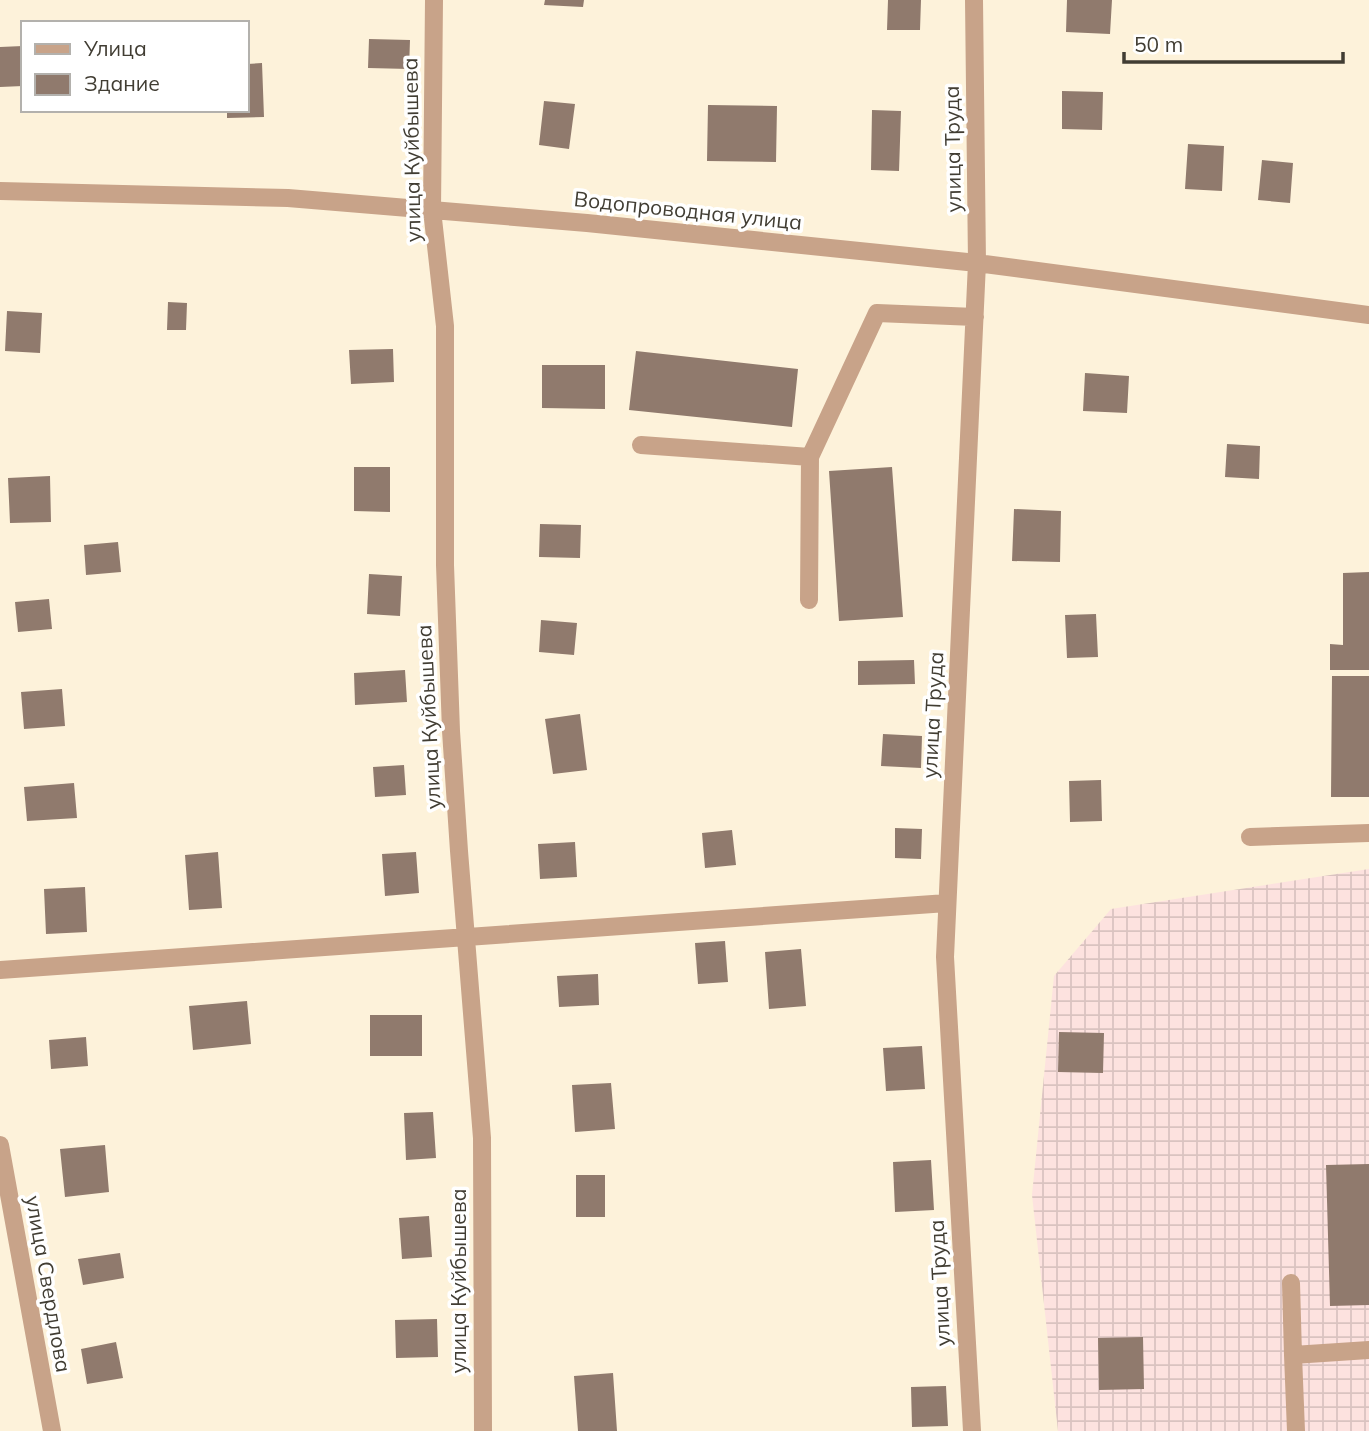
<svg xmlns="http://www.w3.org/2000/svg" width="1369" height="1431" viewBox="0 0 1369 1431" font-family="Mulish,sans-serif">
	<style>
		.industrial { fill: url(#industrial-grid) }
		.building { fill: #907a6d }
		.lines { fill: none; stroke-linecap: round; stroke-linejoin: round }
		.minor { stroke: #c8a389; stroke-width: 18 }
		.labels { text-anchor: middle; stroke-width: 7; stroke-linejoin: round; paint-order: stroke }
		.street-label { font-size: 21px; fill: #413d33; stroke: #fff }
	</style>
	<defs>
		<pattern id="industrial-grid" width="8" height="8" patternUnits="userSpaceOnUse" patternTransform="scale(1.75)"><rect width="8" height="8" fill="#fde2df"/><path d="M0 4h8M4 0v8" fill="none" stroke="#dac3c0"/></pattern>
	</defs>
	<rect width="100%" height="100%" fill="#fdf2da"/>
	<!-- industrial -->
	<path class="industrial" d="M1369 869V1431H1058L1032 1195 1054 976 1111 909Z"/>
	<!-- building -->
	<path class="building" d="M545 0H584L583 7 544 5Z
		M888 0H921L920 30H887Z
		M1067 0H1112L1110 34 1066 32Z
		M369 39 410 40 409 69 368 68Z
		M23 46V86L0 87V47Z
		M262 63 264 117 227 118V110H247V64Z
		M1062 91 1103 92 1102 130 1062 129Z
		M544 101 575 104 569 149 539 145Z
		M708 105 777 106 776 162 707 161Z
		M872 110 901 111 899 171 871 170Z
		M1188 144 1224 146 1222 191 1185 189Z
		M1262 160 1293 163 1290 203 1258 200Z
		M168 302 187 303 186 330H167Z
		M7 311 42 313 40 353 5 351Z
		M393 349 394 382 351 384 349 350Z
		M636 351 798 369 792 427 629 410Z
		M542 365H605V409L542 408Z
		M1085 373 1129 376 1127 413 1083 411Z
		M1227 444 1260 446 1259 479 1225 477Z
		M354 467H390V512L354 511Z
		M892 467 903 617 839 621 829 471Z
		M50 476 51 522 10 523 8 478Z
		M1014 509 1061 511 1060 562 1012 561Z
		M540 524 581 525 580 558 539 557Z
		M118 542 121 572 86 575 84 545Z
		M1369 572V670H1330V644L1343 645V573Z
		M369 574 402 576 400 616 367 614Z
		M49 599 52 629 18 632 15 602Z
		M1096 614 1098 657 1067 658 1065 615Z
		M541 620 577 623 574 655 539 652Z
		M914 660 915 684 858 685V661Z
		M405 670 407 702 355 705 354 673Z
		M1332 676H1369V797H1331Z
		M62 689 65 726 24 729 21 692Z
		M580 714 587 770 553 774 545 719Z
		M883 734 922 736 921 768 881 766Z
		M404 765 406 795 375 797 373 767Z
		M1101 780 1102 821 1070 822 1069 781Z
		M74 783 77 818 27 821 24 787Z
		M895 828 922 829 921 859 895 858Z
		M732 830 736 865 705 868 702 833Z
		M575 842 577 877 540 879 538 844Z
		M218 852 222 908 189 910 185 855Z
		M416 852 419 893 385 896 382 854Z
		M85 887 87 932 46 934 44 889Z
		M725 941 728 982 698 984 695 943Z
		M801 949 806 1006 769 1009 765 952Z
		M598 974 599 1005 559 1007 557 976Z
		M247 1001 251 1044 193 1050 189 1006Z
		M370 1015H422V1056H370Z
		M1059 1032 1104 1033 1103 1073 1058 1072Z
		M86 1037 88 1066 51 1069 49 1040Z
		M922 1046 925 1089 886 1091 883 1048Z
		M611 1083 615 1129 575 1132 572 1085Z
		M433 1112 436 1158 406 1160 404 1113Z
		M105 1145 109 1192 65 1197 60 1149Z
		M931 1160 934 1210 895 1212 893 1162Z
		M1369 1164V1305L1330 1306 1326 1165Z
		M576 1175H605V1217H576Z
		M429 1216 432 1257 402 1259 399 1218Z
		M120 1253 124 1278 83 1285 78 1259Z
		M437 1319 438 1357 396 1358 395 1320Z
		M1143 1337 1144 1389 1099 1390 1098 1338Z
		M116 1342 123 1378 87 1384 81 1349Z
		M613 1373 617 1431H578L574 1376Z
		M946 1386 948 1426 912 1427 911 1387Z"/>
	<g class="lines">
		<!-- minor -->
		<path class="minor" d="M434 0 432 210 445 326V565L451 731 459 851 482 1138 483 1431
			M0 191 288 198 587 223 977 263 1369 315
			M641 445 810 457
			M809 600 810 457 877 313 975 317
			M1250 837 1369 833
			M0 970 947 903
			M0 1145 52 1431
			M1291 1283 1293 1355
			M972 1431 945 957 977 263 974 0
			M1296 1431 1293 1355 1369 1350"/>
	</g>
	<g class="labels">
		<!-- street labels -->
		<g class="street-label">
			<text transform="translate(953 149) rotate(-91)" y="7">улица Труда</text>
			<text transform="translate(412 150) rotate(-91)" y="7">улица Куйбышева</text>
			<text transform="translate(688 211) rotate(6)" y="7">Водопроводная улица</text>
			<text transform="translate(933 715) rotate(-87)" y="7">улица Труда</text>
			<text transform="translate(429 717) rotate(-93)" y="7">улица Куйбышева</text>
			<text transform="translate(459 1281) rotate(-90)" y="7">улица Куйбышева</text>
			<text transform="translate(940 1283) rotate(-93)" y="7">улица Труда</text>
			<text transform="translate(48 1284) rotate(80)" y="7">улица Свердлова</text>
		</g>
	</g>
	<!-- legend -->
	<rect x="21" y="21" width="228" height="91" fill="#ffffff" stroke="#b3b1ad" stroke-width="2"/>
	<rect x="35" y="44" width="35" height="10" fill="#c8a389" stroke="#b3b1ad" stroke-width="2"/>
	<text x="84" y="56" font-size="21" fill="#413d33">Улица</text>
	<rect x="35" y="74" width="35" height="21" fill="#907a6d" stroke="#b3b1ad" stroke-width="2"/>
	<text x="84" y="91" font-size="21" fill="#413d33">Здание</text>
	<!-- scale -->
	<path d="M1124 52v10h219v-10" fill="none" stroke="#413d33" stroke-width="3.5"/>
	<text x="1134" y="52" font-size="21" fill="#413d33" stroke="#ffffff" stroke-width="5" paint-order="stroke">50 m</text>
</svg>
